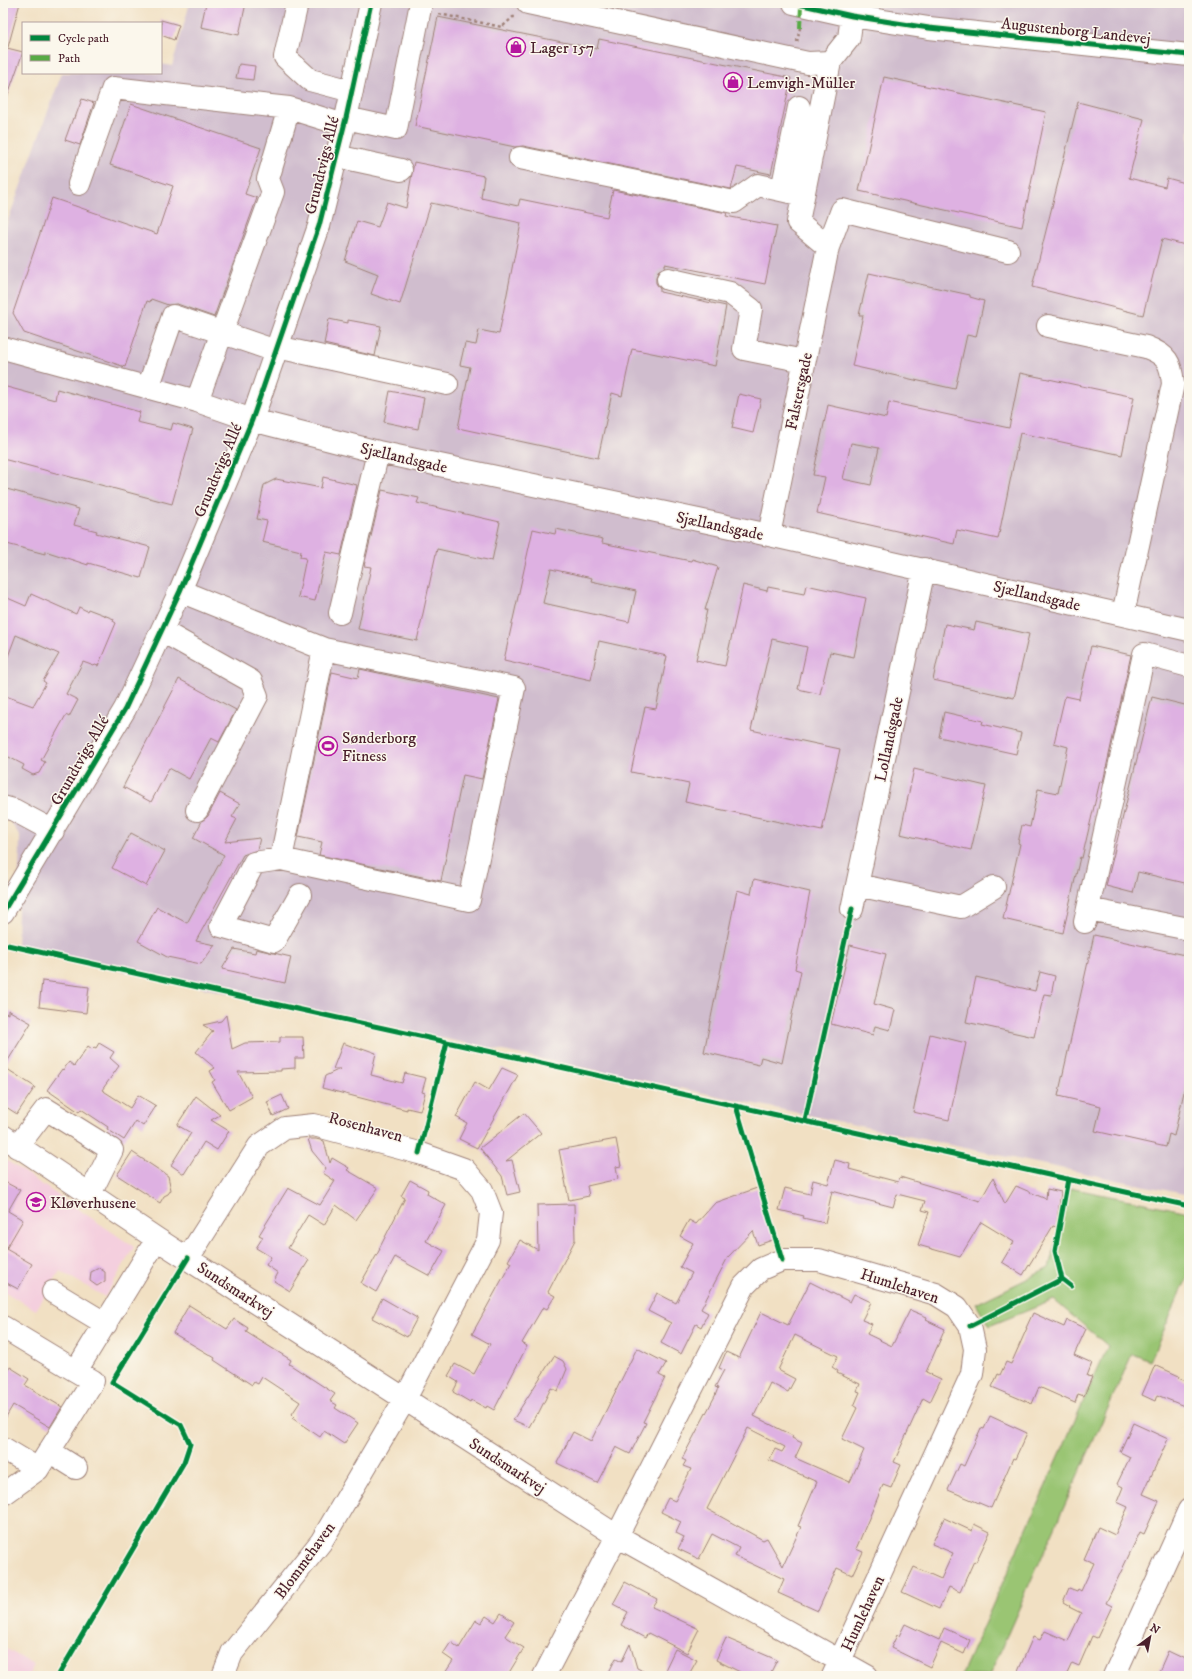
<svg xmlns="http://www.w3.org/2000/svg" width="1192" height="1679" viewBox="0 0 1192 1679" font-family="'IM FELL DW Pica',serif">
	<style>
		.built { fill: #f4cfde }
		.industrial { fill: #d0bdce }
		.green { fill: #9ac573; stroke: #72724f }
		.building { fill: #deb1e2; fill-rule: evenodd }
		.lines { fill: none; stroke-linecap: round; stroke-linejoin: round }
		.minor-casing { stroke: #9e8077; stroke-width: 24 }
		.path { stroke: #9e8077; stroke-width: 2.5; stroke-dasharray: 3 3; stroke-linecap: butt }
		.minor { stroke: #fff; stroke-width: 22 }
		.quiet { stroke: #57aa44; stroke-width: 4; stroke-dasharray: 8 4; stroke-linecap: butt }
		.cycleway-casing { stroke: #fbf7ec; stroke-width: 8 }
		.cycleway { stroke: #00873e; stroke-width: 5 }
		.labels { text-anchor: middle; stroke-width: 3; stroke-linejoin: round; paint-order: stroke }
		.street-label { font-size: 16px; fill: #4a1f2b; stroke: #fbf7ec }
		.poi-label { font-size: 16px; fill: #4a1f2b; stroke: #fbf7ec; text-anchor: start }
	</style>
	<rect width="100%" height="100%" fill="#fbf7ec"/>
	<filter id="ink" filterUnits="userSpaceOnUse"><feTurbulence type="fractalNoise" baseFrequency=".025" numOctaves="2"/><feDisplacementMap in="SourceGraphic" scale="8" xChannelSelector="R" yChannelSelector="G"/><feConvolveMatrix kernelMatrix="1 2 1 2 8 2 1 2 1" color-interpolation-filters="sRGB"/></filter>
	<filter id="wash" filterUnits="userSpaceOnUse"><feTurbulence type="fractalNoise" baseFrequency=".012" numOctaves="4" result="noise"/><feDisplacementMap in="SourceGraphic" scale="16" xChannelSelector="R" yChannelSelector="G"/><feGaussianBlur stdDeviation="0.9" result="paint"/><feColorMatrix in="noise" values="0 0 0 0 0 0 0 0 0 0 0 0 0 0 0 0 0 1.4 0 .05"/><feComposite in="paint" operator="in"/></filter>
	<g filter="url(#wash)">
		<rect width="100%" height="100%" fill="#f1e0c3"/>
		<!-- built -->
		<path class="built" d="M3 1158 134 1247 105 1297 60 1271 36 1310 3 1291Z
			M3 1647 34 1665 28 1676H3Z"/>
		<!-- industrial -->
		<path class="industrial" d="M190 3H1189V1195L17 949 20 836 3 810V234L62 73H161V64L172 66Z"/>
		<!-- green -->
		<path class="green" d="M1070 1188 1189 1212V1274L1150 1361 1132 1354 989 1676H961L1108 1346 1054 1300 989 1326 976 1304 1049 1268Z"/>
		<g id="blocks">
			<!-- building -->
			<path class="building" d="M3 3H20L8 47H3Z
				M206 3H246L239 35 201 27Z
				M438 17 597 49 599 39 791 78 771 174 737 167 731 189 523 146 515 147 415 126Z
				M161 20 179 25 174 40 161 35Z
				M3 47 23 52 5 103H3Z
				M239 64 255 66 253 80 236 78Z
				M884 77 1046 112 1022 227 859 191Z
				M82 99 94 103 80 145 65 140 73 118H75Z
				M1078 102 1144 119 1129 178 1165 187 1167 178 1189 184V246L1162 239 1143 315 1032 287Z
				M131 104 261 148 245 194 257 198 214 317 177 304 168 305 151 299 150 302 147 301 125 367 24 333 13 313 52 198 157 234 173 186 110 165Z
				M414 162 484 176 481 198 518 206 520 199 607 217 613 190 727 213 726 216 777 226 765 284 665 264V267L659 270 656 277V283L660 289V292L726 306 715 366 632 349 622 396 612 393 598 458 458 428 470 367 460 365 465 343 476 345 479 330 499 334 521 223 431 203 400 304 371 294 378 274 345 261 357 221 378 227 387 202 406 208Z
				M869 273 970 295V297L984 301 976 337 967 335 955 389 852 366 863 315H859Z
				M329 319 348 323V320L381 326 375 356 324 344Z
				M1020 373 1134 397 1122 455 1020 433 998 539 957 530 954 544 817 513 825 477 813 475 828 405 886 418 889 402 1009 428ZM851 443 879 448 871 485 843 479Z
				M3 386 55 400 57 389 140 412 137 422 171 430 173 423 193 429 172 504 3 459Z
				M390 391 424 398 418 429 384 422Z
				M739 394 761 399 753 433 732 428Z
				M323 477 357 485 341 555 326 552 315 601 298 597 306 558 300 557 301 551 262 542 267 521 257 519 264 485 276 479 321 488Z
				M3 488 79 509 74 525 97 531 96 533 150 547 141 578 88 563V565L45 551V554L3 543Z
				M382 490 419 498 417 503 500 522 492 561 437 549 417 641 358 629 371 567 364 566Z
				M533 529 555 534 556 529 603 539 602 543 691 561 692 559 718 567 705 610H707L696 660 725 666 743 585 767 591 768 587 804 594 806 585 866 598 854 657 830 652 820 694 798 689 807 647 772 639 751 730 840 749 822 831 685 802 689 784 631 772 645 707 656 709 667 656 599 641 591 680 504 660ZM551 569 592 578 591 581 636 591 629 622 543 603Z
				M31 594 76 614 79 607 87 611 88 609 114 619 113 621 116 623 98 666 95 665 94 666 83 662 66 694 78 700 69 717 66 715 41 760 45 762 39 773 33 775 22 769 24 765 3 754V695L33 706 46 683 43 681 59 654 16 635 4 667H3V596L26 606Z
				M976 622 1029 634 1014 698 933 680 945 624 974 630Z
				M1091 646 1131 655 1103 782 1100 781 1082 858 1080 857 1063 933 1003 919 1020 844 1018 843 1022 825 1030 827 1038 789 1058 793 1068 747 1054 743 1065 696 1079 699Z
				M360 669 499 699 482 779 463 775 441 881 319 855 322 842 298 837 332 672 358 678Z
				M179 679 236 710 219 742 211 738 189 779 169 768 151 802 123 787Z
				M1152 697 1189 706V884L1138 872 1133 893 1106 886Z
				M944 712 983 721 982 724 1021 733 1016 754 939 737Z
				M914 769 986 786 971 850 900 834Z
				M220 793 240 804 232 817 237 819 225 842 260 838 257 850 243 855 196 941 215 945 201 964 167 957 138 941 157 907 187 923 224 855 193 838 202 821 208 816Z
				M131 833 165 851 146 886 112 868Z
				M754 879 810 892 795 969 801 971 782 1063 761 1057 759 1065 704 1052 737 890 751 894Z
				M1094 935 1189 956V1070L1174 1136 1169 1134 1166 1147 1095 1131 1101 1106 1058 1096Z
				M850 945 886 954 874 1004 895 1010 890 1030 875 1026 873 1035 831 1024Z
				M234 949 255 953 256 949 291 957 285 983 222 969Z
				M1040 972 1055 976 1051 995 1044 994 1034 1037 966 1022 976 977 1035 991Z
				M42 981 89 987 86 1013 39 1007Z
				M8 1010 31 1023 4 1067 35 1087 17 1114 3 1105V1012L8 1014Z
				M226 1015 232 1049 245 1043 280 1042V1037H303L304 1058H295V1068L281 1069V1071L238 1072 252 1097 229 1110 212 1082 215 1080 210 1071 215 1068 196 1052 213 1031 203 1025 221 1021Z
				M930 1034 966 1043 949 1120 913 1112Z
				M99 1043 114 1052 110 1058 119 1066 102 1090 130 1108 138 1095 156 1106 143 1126 136 1121 124 1140 107 1129 108 1127 81 1109 79 1112 47 1090 62 1069 63 1070 69 1062 74 1066 88 1046 92 1049 94 1047 96 1048Z
				M343 1043 362 1050V1048L376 1053 371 1075 402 1083 405 1073 426 1078 422 1092 425 1093 420 1111 407 1108V1110L322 1088 325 1076 340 1069H333Z
				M502 1068 518 1075 477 1148 459 1139 467 1123 456 1117 475 1082 489 1090Z
				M282 1095 288 1109 273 1116 267 1102Z
				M196 1096 220 1115 211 1120 229 1131 217 1150 204 1142 184 1174 171 1165 191 1133 177 1125Z
				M524 1113 541 1133 506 1161 512 1160 520 1192 507 1195 502 1176 480 1148Z
				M308 1139H316L324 1141 330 1163 332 1158 349 1168 347 1170 378 1188 356 1220 336 1205 324 1225 308 1215 288 1248 309 1260 290 1291 274 1281 278 1273 266 1265 271 1257 256 1248 263 1237 259 1235 288 1188 320 1205 335 1181 323 1173 326 1168 312 1151Z
				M616 1139 621 1166 616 1167 618 1179 587 1186 589 1196 569 1200 559 1150Z
				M132 1152 168 1176 171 1190 168 1194 164 1196 160 1203 117 1175Z
				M835 1160 850 1164 849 1169 898 1182 900 1177 980 1201 993 1178 1005 1204 1016 1186 1046 1199 1047 1189 1061 1192 1056 1227 1053 1226 1023 1275 1002 1262 1014 1242 981 1222 960 1257 918 1245 929 1212 922 1210 925 1201 897 1194 893 1207 832 1191 825 1223 803 1218 804 1216 779 1210 785 1188 810 1194 813 1180 828 1184Z
				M410 1180 428 1190 427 1194 446 1205 426 1241 444 1251 430 1276 395 1257 376 1292 361 1283 380 1249H379L405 1198 401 1196Z
				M3 1181 20 1190 8 1211 23 1220 6 1249 32 1264 18 1289 3 1281Z
				M757 1188 775 1239 758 1245 753 1231 728 1257 701 1309 708 1313 701 1327 696 1324 681 1354 661 1343 671 1323 648 1311 657 1293 676 1303 692 1273 680 1267 693 1243 680 1236 689 1220 696 1224 715 1203Z
				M574 1204 575 1240 548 1292 555 1296 547 1309 543 1307 522 1343 527 1346 494 1410 487 1406 486 1408 471 1400 470 1402 453 1392 458 1382 448 1376 455 1364 474 1374 490 1344 472 1334 511 1263 508 1261 520 1240 538 1250 537 1205Z
				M99 1268 105 1272V1281L97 1286 90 1281 91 1272Z
				M810 1282 850 1302 854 1294 871 1302 862 1320 872 1324 867 1334 892 1346 910 1310 927 1317 926 1320 945 1329 926 1372 941 1379 930 1402 923 1398 894 1462 901 1465 891 1488 883 1485 856 1549 863 1552 852 1575 837 1568 818 1611 778 1593 784 1579 735 1556 739 1548 712 1534 699 1559 678 1549 684 1537 676 1533 681 1522 661 1512 668 1498 675 1501 691 1469 683 1466 686 1461 682 1459 715 1396 718 1388 715 1387 724 1370 719 1368 726 1352 739 1358 761 1312 788 1325ZM795 1335 838 1356 832 1367 838 1371 837 1373 860 1384 857 1391 860 1392 854 1406 857 1408 842 1439 864 1450 850 1482 795 1458 802 1443 792 1438 793 1436 754 1416 770 1383 788 1392 795 1379 778 1370ZM748 1428 785 1447 782 1452 775 1449 769 1460 817 1482 798 1526 801 1527 783 1566 767 1538 763 1540 707 1509Z
				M382 1298 417 1318 407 1337 372 1318Z
				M189 1305 227 1329 234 1319 248 1328 246 1332 291 1360 289 1364 335 1394 330 1401 337 1405 335 1408 358 1423 344 1444 324 1431 320 1437 292 1418 294 1416 292 1414 300 1402 262 1377 258 1384 254 1382 252 1385 214 1360 215 1358 173 1333Z
				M1033 1313 1064 1327 1067 1320 1086 1329 1074 1355 1092 1363 1087 1376 1092 1377 1084 1396 1078 1394 1075 1403 1039 1387 1032 1404 992 1387 998 1374 1000 1375 1006 1362 1011 1364 1027 1328H1026Z
				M637 1348 666 1363 659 1375 665 1378 643 1422 646 1423 630 1454 616 1447 597 1483 557 1463 573 1432 591 1441Z
				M554 1356 563 1361 567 1369 558 1391 551 1388 538 1414 537 1413 529 1427 513 1420Z
				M1155 1365 1179 1376 1178 1378 1189 1382V1408L1157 1395 1155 1401 1142 1395Z
				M3 1367 9 1370 10 1367 29 1379 25 1385 62 1407 50 1427 13 1405 3 1422Z
				M990 1416 1027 1433 1015 1459 1013 1458 991 1508 948 1490 960 1464 964 1466 981 1428 984 1429Z
				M1133 1423 1168 1439 1143 1494 1159 1501 1144 1534 1140 1532 1106 1603 1112 1606 1097 1638 1092 1636 1079 1666 1072 1663 1066 1676H1016L1033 1637 1040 1640 1045 1631 1068 1641 1081 1613 1069 1607 1070 1606 1063 1602 1069 1588 1077 1591 1078 1589 1081 1591 1094 1563 1084 1559 1098 1527 1115 1535 1128 1507 1117 1502 1123 1487 1117 1484 1130 1457 1120 1452Z
				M944 1518 972 1531 974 1524 990 1532 976 1562 974 1561 960 1592 949 1587 939 1609 902 1592 914 1567 941 1579 953 1553 932 1544Z
				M625 1582 657 1599 652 1607 699 1629 687 1653 648 1633 645 1638 621 1625 628 1612 613 1604Z
				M501 1613 514 1622 505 1636 524 1648 507 1676H443L453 1661 443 1654 451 1642 459 1648 476 1620 481 1623 486 1616 495 1622Z
				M905 1624 939 1640 944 1628 970 1640 964 1654 941 1643 930 1667 891 1648 897 1635 899 1636Z
				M726 1638 777 1660 769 1676H738L740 1672 716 1660Z
				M630 1644 637 1668 653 1676H607L616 1658 622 1661Z
				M675 1649 697 1660 688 1676H678L665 1670Z
				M1168 1651 1189 1661V1676H1157Z"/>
		</g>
	</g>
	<g filter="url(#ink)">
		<use href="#blocks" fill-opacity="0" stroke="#9e8077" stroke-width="1"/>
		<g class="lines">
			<defs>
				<path id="minor" d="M297 3 285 57 310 80 352 91
					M528 3 808 63 830 62 849 38 852 16
					M794 3 852 16 929 28 1189 55
					M346 118 396 129 421 3
					M336 156 401 170
					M520 158 734 202 758 185 803 195
					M79 184 113 88 289 108 344 125
					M782 190 799 107
					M828 247 798 222 830 62
					M668 279 730 293 751 309 744 349 804 361
					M1048 326 1146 347C1167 355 1171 362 1173 384L1123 614
					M277 347 447 384
					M3 348 197 401 252 420 378 452 769 535 1189 630
					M148 388 173 316 276 351
					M197 401 273 192 268 179 289 108
					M769 535 828 247 842 210 1008 251
					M180 591 324 649 514 688 469 900 281 859 324 649
					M340 613 378 452
					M162 631 251 681 257 696 197 810
					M3 807 14 810 53 831
					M281 859 254 863 221 926 274 941 300 895
					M857 885 961 907 994 887
					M852 909 924 569
					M1088 909 1189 929
					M3 912 125 709 180 591 252 420 319 226 346 118 371 3
					M1085 922 1144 654 1189 666
					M3 1136 157 1239 617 1536 867 1676
					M17 1147 46 1109 112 1150 90 1194
					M188 1258 259 1146 285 1128 314 1125 419 1153 464 1169 482 1190 491 1213 488 1240 405 1399 321 1542 232 1653 223 1676
					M53 1292 106 1324
					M3 1327 76 1371 157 1239
					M3 1448 38 1469
					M49 1451 76 1468
					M5 1493 38 1469 93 1381 76 1371
					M544 1676 617 1536 744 1286 761 1269 782 1260H819L936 1294 957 1307 970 1326 975 1349 972 1374 833 1676
					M1114 1676 1189 1510"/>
			</defs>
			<!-- minor casing -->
			<use href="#minor" class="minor-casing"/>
			<!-- path -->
			<path class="path" d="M439 14 502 27 513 17H515
				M797 42 800 28"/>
			<!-- minor -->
			<use href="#minor" class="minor"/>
			<!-- quiet -->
			<path class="quiet" d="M800 28 801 5"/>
			<defs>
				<path id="cycleway" d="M794 3 852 16 929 28 1189 55
					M3 912 125 709 180 591 252 420 319 226 346 118 371 3
					M3 944 1189 1206
					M736 1106 782 1260
					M805 1120 852 909
					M419 1153 447 1042
					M1068 1179 1055 1251 1062 1279 1071 1286
					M970 1326 1062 1279
					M58 1676 184 1462 190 1444 181 1425 112 1382 188 1258"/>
			</defs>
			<!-- cycleway casing -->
			<use href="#cycleway" class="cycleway-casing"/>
			<!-- cycleway -->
			<use href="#cycleway" class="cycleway"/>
		</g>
	</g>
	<!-- icons -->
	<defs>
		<symbol id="shop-ring" viewBox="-11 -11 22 22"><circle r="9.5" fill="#fbf7ec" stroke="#b5179e" stroke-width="1.5"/><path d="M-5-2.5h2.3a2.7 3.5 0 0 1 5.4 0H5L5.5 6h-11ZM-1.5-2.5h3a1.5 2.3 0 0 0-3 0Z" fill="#b5179e"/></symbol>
		<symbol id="stadium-ring" viewBox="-11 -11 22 22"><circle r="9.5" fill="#fbf7ec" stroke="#b5179e" stroke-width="1.5"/><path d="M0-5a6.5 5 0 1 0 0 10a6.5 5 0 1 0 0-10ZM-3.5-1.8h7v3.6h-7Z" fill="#b5179e"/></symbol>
		<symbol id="school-ring" viewBox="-11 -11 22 22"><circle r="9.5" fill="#fbf7ec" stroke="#b5179e" stroke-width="1.5"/><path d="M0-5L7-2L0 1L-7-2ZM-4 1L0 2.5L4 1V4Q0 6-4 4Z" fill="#b5179e"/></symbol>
	</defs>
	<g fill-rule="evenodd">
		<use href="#shop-ring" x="505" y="36" width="22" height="22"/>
		<use href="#shop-ring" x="722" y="71" width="22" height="22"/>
		<use href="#stadium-ring" x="317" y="735" width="22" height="22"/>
		<use href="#school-ring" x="25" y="1191" width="22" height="22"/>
	</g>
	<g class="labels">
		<!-- street labels -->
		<g class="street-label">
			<text transform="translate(1076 30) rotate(6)" y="6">Augustenborg Landevej</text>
			<text transform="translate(321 165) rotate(-76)" y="6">Grundtvigs Allé</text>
			<text transform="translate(798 391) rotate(-78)" y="6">Falstersgade</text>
			<text transform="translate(404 457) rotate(13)" y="6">Sjællandsgade</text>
			<text transform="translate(217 470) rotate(-67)" y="6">Grundtvigs Allé</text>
			<text transform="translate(720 525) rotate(12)" y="6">Sjællandsgade</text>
			<text transform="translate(1037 595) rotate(13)" y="6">Sjællandsgade</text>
			<text transform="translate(888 739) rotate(-78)" y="6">Lollandsgade</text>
			<text transform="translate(79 760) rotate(-60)" y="6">Grundtvigs Allé</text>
			<text transform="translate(366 1126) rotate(15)" y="6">Rosenhaven</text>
			<text transform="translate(900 1285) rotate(18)" y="6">Humlehaven</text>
			<text transform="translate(236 1289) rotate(33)" y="6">Sundsmarkvej</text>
			<text transform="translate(508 1465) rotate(33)" y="6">Sundsmarkvej</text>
			<text transform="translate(304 1560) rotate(-54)" y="6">Blommehaven</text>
			<text transform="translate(862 1613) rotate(-65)" y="6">Humlehaven</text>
		</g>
		<!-- poi labels -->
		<g class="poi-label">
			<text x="530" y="53">Lager 157</text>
			<text x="747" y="88">Lemvigh-Müller</text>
			<text x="342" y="743">Sønderborg<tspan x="342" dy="18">Fitness</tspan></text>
			<text x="50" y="1208">Kløverhusene</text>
		</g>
	</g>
	<!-- margin -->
	<rect width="1192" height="1679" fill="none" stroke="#fbf7ec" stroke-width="16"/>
	<!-- legend -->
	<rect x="22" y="22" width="140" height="52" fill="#fbf7ec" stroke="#b4a19f"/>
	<rect x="30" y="35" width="20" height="6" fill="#00873e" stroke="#b4a19f"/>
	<text x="58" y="42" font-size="12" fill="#4a1f2b">Cycle path</text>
	<rect x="30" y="55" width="20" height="6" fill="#57aa44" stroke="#b4a19f"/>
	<text x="58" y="62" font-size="12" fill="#4a1f2b">Path</text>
	<!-- north arrow -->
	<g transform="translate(1150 1637) rotate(32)" stroke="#fbf7ec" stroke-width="3" paint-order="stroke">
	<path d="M0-3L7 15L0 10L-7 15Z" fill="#4a1f2b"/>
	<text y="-6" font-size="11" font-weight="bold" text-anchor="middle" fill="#4a1f2b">N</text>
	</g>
</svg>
